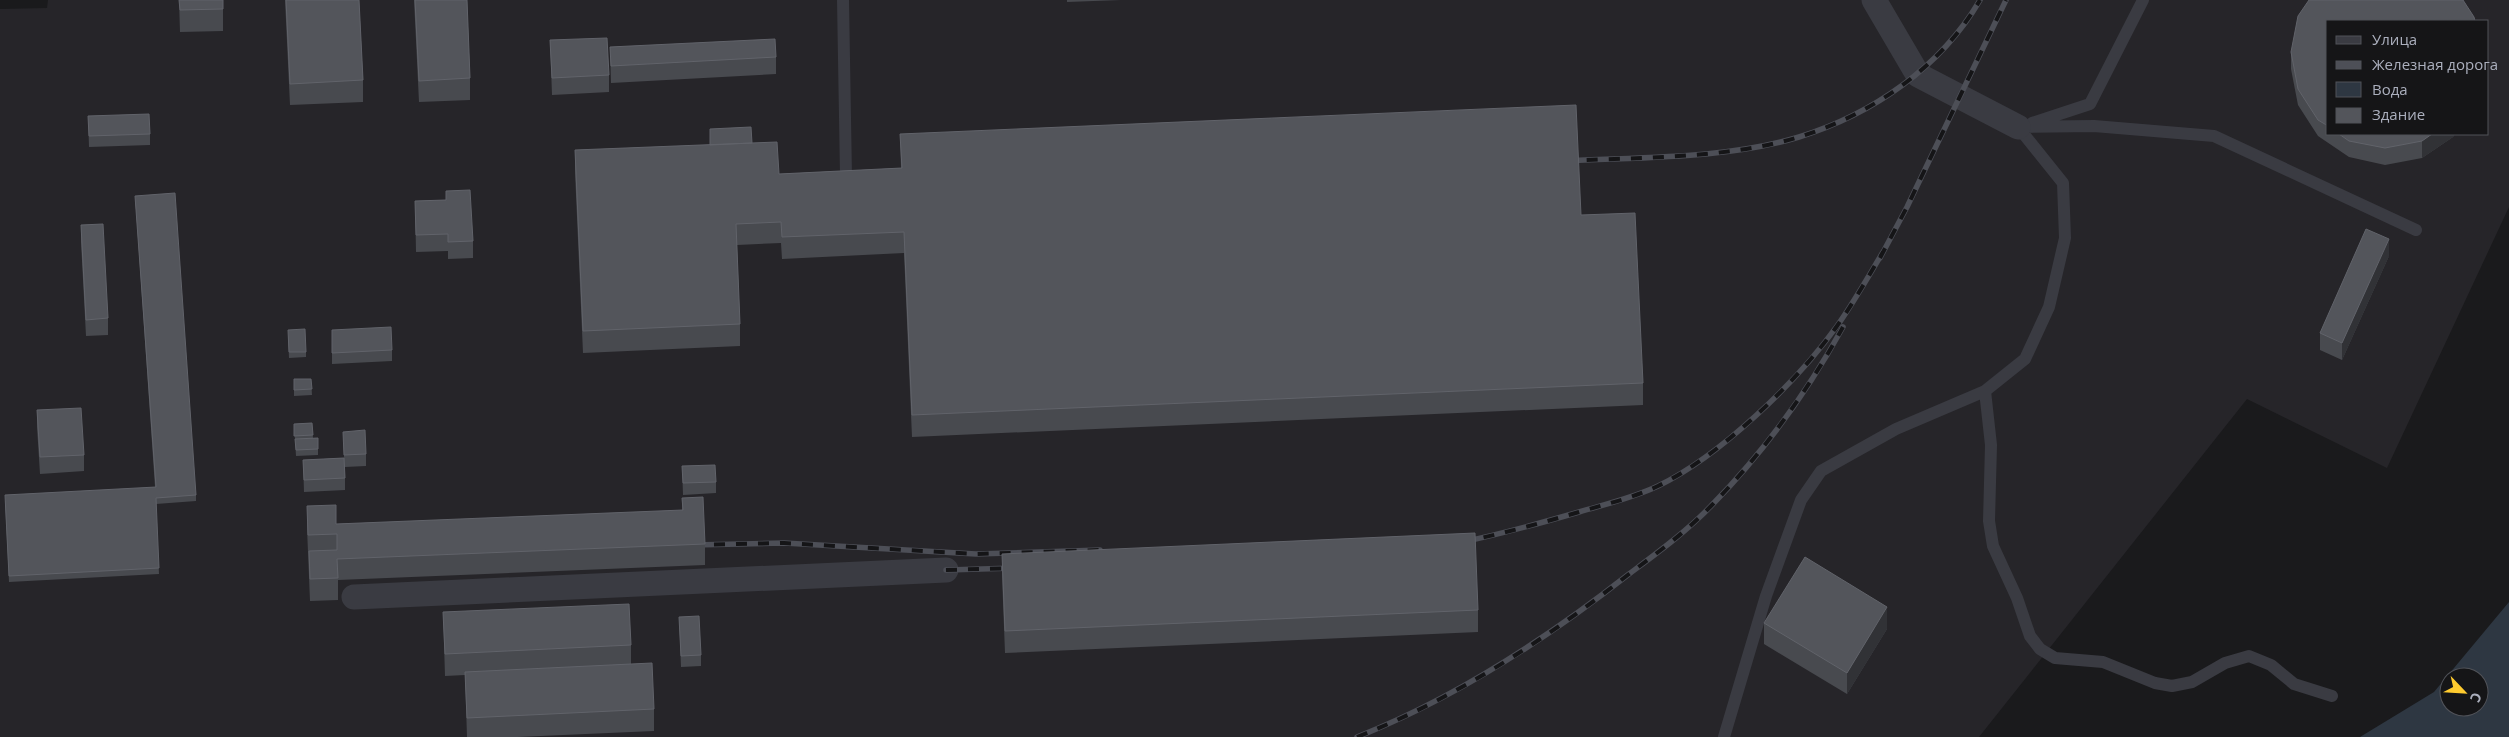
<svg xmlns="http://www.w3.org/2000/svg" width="2509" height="737" viewBox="0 0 2509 737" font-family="'Open Sans',sans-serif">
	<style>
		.built { fill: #262529; fill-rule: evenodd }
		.water { fill: #2e3742; fill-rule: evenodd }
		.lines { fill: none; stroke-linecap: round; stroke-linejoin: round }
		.service { stroke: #3a3b42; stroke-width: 12 }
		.minor { stroke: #3a3b42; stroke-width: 25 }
		.rail-casing { stroke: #4d4f57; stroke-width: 5.5 }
		.rail { stroke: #151517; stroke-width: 4; stroke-dasharray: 11; stroke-linecap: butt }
		.wall { fill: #484a4f }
		.shaded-wall { fill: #313236 }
		.building { fill: #53555b; stroke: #61636a }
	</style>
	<rect width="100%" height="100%" fill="#1a1a1c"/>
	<!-- built -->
	<path class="built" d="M48 0H2509V207L2387 468 2247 399 1979 737H0V9L47 8ZM2328 21H2488V134H2328Z"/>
	<!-- water -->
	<path class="water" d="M2509 602V737H2360L2434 692ZM2449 677H2479V707H2449Z"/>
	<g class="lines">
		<!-- service -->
		<path class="service" d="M843 0 846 176
			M2032 123 2090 104 2143 0
			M2018 127 2094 126 2214 136 2416 230
			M1985 391 1991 445 1989 521 1993 546 2017 598 2030 636 2040 649 2055 658 2103 662 2155 683 2172 686 2192 682 2225 663 2249 656 2271 665 2294 684 2332 696
			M1724 737 1766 596 1801 500 1821 471 1896 429 1985 391 2025 359 2049 307 2065 238 2063 183 2018 127"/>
		<!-- minor -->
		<path class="minor" d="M1874 0 1918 75 2018 127
			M354 597 946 570"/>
		<defs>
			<path id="rail" d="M1565 161C1641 157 1727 159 1799 137 1873 114 1941 67 1980 0
				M1880 258 1907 207 2006 0
				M1462 542C1502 534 1541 523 1579 512 1606 504 1633 498 1658 486 1720 456 1797 382 1837 326 1854 302 1868 277 1883 252
				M692 545 784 543 976 554 1100 550
				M946 570 1016 568
				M1357 737C1456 698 1545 640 1629 574 1657 553 1686 532 1711 506 1762 454 1808 391 1843 327"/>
		</defs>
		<!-- rail casing -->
		<use href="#rail" class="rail-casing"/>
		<!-- rail -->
		<use href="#rail" class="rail"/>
	</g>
	<!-- wall -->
	<path class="wall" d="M179 0H223V31L180 32Z
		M285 0H359L363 80V102L290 105Z
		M414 0H467L470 78V100L419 102Z
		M1067 0H1121L1067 2Z
		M2328 21V134H2455L2453 137 2422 158 2385 165 2349 157 2318 136 2298 105 2291 69V52Z
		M550 40 609 75V92L552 95Z
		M610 47 776 57V74L611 83Z
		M88 116 150 134V145L89 147Z
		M710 129 752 143 779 174 901 168 900 134 1581 215 1643 383V405L912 437 904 253 782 259 781 243 737 245 740 324V346L583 353 575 172V150L710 145Z
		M446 191 473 241V258L448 259V251L416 252 415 201 446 200Z
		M135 196 196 495V501L156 504 159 574 9 582 5 501 155 487Z
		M81 225 108 318V335L86 336 81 242Z
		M2389 256 2342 360 2320 350V333Z
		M332 330 392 350V361L332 364Z
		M288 336 306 352V357L289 358Z
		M294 379H311L312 395 294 396Z
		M37 410 84 455V471L40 474 37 427Z
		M312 423 313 438H318V455L296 456 294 424Z
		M343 432 366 454V466L345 467V490L304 492 303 460 344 458Z
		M682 466 716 482V493L683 495Z
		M682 498 705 544V565L338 580V600L310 601 307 528V506L336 524 682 511Z
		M1002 554 1478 610V632L1005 653 1002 576Z
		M443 612 631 645V664L654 709V731L518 737H467L465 675 445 676Z
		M679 617 701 655V666L681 667Z
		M1764 623 1887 629 1847 694 1764 644Z"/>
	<!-- shaded-wall -->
	<path class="shaded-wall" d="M2432 134H2455L2453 137 2422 158V141Z
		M2389 239V256L2342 360V343Z
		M1887 607V629L1847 694V673Z"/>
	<!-- building -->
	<path class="building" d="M179 0H223V9L180 10Z
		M286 0H359L363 80 290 84Z
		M415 0H467L470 78 419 81Z
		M2309 0H2463L2474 17 2475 21H2328V126L2318 120 2298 89 2291 52 2298 16Z
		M607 38 609 75 552 78 550 40Z
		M775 39 776 57 611 66 610 47Z
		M1576 105 1581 215 1635 213 1643 383 912 415 904 232 782 237 781 222 736 224 740 324 583 331 575 150 777 142 779 174 902 168 900 134Z
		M149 114 150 134 89 136 88 116Z
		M751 127 752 143 710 145V129Z
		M2339 134H2432L2422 141 2385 148 2349 141Z
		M470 190 473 241 448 242V234L416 235 415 201 446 200V191Z
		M175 193 196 495 156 498 159 568 9 576 5 495 156 487 135 196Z
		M103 224 108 318 86 320 81 225Z
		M2366 229 2389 239 2342 343 2320 333Z
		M391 327 392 350 332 353V330Z
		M305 329 306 352H289L288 330Z
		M294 379H311L312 389 294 390Z
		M81 408 84 455 40 457 37 410Z
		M312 423 313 435 294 436V424Z
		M365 430 366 454 344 455 343 432Z
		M318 438V449L296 450 295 439Z
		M344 458 345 478 304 480 303 460Z
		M715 465 716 482 683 483 682 466Z
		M703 497 705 544 337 559 338 578 310 579 309 551 337 550V534L308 535 307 506 336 505V524L683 510 682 498Z
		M1475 533 1478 610 1005 631 1002 554Z
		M1805 557 1887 607 1847 673 1764 623Z
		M629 604 631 645 445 654 443 612Z
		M699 616 701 655 681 656 679 617Z
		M652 663 654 709 467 718 465 672Z"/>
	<!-- legend -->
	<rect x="2326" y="20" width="162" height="115" fill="#151517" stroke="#515359"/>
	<rect x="2336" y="36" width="25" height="8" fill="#3a3b42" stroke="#515359"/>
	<text x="2372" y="45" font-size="15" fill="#abafbd">Улица</text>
	<rect x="2336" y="61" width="25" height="8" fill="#4d4f57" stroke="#515359"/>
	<text x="2372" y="70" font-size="15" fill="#abafbd">Железная дорога</text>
	<rect x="2336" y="82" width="25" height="15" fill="#2e3742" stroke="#515359"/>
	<text x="2372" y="95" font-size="15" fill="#abafbd">Вода</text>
	<rect x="2336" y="108" width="25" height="15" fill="#53555b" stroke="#515359"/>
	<text x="2372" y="120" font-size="15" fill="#abafbd">Здание</text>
	<!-- north arrow -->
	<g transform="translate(2464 692) rotate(115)"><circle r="24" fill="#151517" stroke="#515359"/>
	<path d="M0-4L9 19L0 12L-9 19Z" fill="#ffcb2f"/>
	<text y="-8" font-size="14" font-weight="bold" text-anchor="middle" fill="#abafbd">С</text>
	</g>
</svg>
